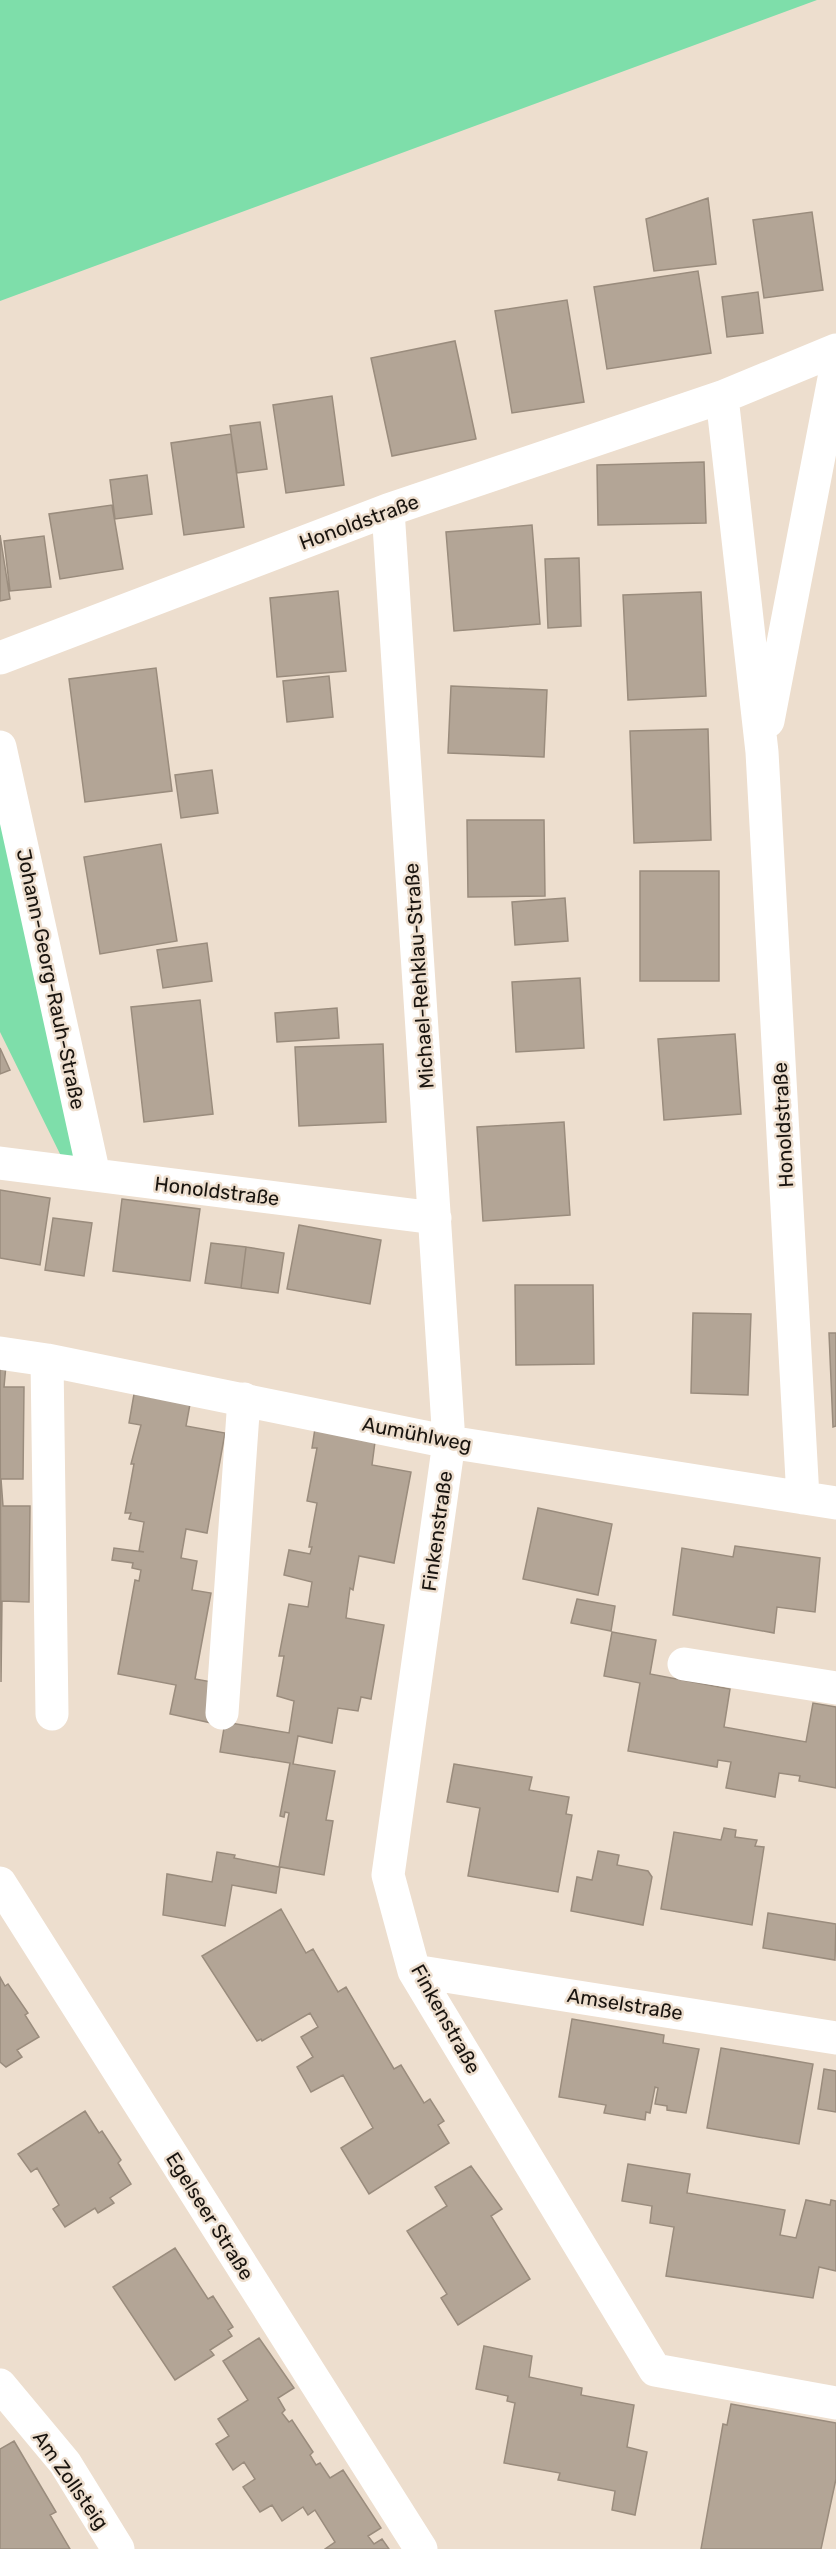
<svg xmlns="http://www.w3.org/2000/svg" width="836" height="2549" viewBox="0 0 836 2549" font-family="Rubik,sans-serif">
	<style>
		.green { fill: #7edeaa }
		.building { fill: #b3a596; stroke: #9a8c7d; stroke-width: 1.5 }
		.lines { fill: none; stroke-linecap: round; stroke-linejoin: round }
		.minor { stroke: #fff; stroke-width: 33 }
		.labels { text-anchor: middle; stroke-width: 5; stroke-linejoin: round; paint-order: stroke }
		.street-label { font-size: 20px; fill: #19140f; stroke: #eddece }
	</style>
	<rect width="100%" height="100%" fill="#eddece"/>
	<!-- green -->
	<path class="green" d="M0 0H817L0 301Z
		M0 788 79 1161 62 1158 0 1032Z"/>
	<!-- building -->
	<path class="building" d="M708 198 716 264 654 271 646 219Z
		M812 212 823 290 764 298 753 220Z
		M698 271 711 353 607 369 594 287Z
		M758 292 763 333 727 337 722 297Z
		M567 300 584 402 512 413 495 311Z
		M455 341 476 439 392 456 371 358Z
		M332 396 344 485 286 493 273 405Z
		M260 422 267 469 237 473 230 426Z
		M231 434 244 527 184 535 171 443Z
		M704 462 706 523 598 525 597 465Z
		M147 475 152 514 115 519 110 480Z
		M112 505 123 569 60 579 49 514Z
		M532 525 540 624 454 631 446 532Z
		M0 535 10 599 0 601Z
		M44 536 51 587 10 591 4 541Z
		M579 558 581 626 548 628 545 559Z
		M338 591 346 671 277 677 270 598Z
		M701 592 706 696 628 700 623 595Z
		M156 668 172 791 85 802 69 679Z
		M329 676 333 717 287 722 283 681Z
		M451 686 547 690 544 757 448 753Z
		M708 729 711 840 634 843 630 731Z
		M212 770 218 813 181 818 175 775Z
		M467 820H544L545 896 468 897Z
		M161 844 177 941 100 954 84 857Z
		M640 871H719V981H640Z
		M565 898 568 941 515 945 512 902Z
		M207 943 212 981 163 988 157 950Z
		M580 978 584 1048 516 1052 512 982Z
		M200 1000 213 1114 144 1122 131 1007Z
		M337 1008 339 1038 277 1042 275 1013Z
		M735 1034 741 1114 664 1120 658 1039Z
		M383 1044 386 1122 299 1126 295 1047Z
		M0 1048 10 1070 0 1074Z
		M564 1122 570 1215 483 1221 477 1127Z
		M0 1190 50 1198 40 1265 0 1258Z
		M122 1199 200 1209 190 1281 113 1271Z
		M53 1218 92 1223 84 1276 45 1270Z
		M299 1225 381 1240 370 1304 287 1289Z
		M211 1243 246 1247 241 1288 205 1283Z
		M246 1247 284 1253 278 1293 241 1288Z
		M515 1285H593L594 1364 516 1365Z
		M693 1313 751 1314 748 1395 691 1393Z
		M829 1333H836V1426L833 1427Z
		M0 1364 6 1365 4 1387H24L23 1479H1L3 1506H30L29 1602 2 1601 1 1682Z
		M134 1394 190 1404 186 1426 225 1433 207 1533 186 1529 181 1558 197 1561 192 1590 211 1593 195 1679 223 1684 216 1724 170 1714 176 1685 118 1674 135 1580 139 1581 141 1570 132 1568 133 1563 112 1560 114 1548 144 1552 139 1551 144 1522 129 1519 131 1513H125L134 1464H131L141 1425 129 1423Z
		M316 1422 376 1434 372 1465 411 1472 394 1563 359 1556 353 1590 350 1588 346 1618 384 1625 371 1699 361 1697 358 1711 338 1708 332 1743 298 1736 293 1764 335 1771 326 1820 333 1821 324 1875 280 1867 276 1893 232 1885 225 1926 163 1915 167 1874 212 1882 217 1852 235 1855 234 1858 279 1867 289 1813 285 1812 284 1817 280 1816 290 1763 220 1752 225 1722 289 1733 294 1701 277 1696 284 1656H279L289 1604 308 1607 312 1582 284 1575 289 1550 310 1554 312 1547H309L317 1503 307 1501 317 1448H312Z
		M538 1508 612 1524 598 1595 523 1579Z
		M735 1546 820 1558 815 1612 777 1607 774 1633 673 1615 682 1548 733 1557Z
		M577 1599 615 1606 611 1631 571 1623Z
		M612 1632 656 1640 650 1674 730 1689 724 1727 806 1742 813 1703 836 1707V1788L799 1781 800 1776 779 1773 775 1797 726 1788 731 1762 718 1760 717 1767 628 1751 640 1683 604 1676Z
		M454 1764 532 1777 529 1790 569 1797 566 1814 572 1815 558 1892 468 1876 480 1808 447 1802Z
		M724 1828 736 1830 735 1837 757 1840 755 1846 764 1847 752 1925 661 1909 674 1832 721 1840Z
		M598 1851 619 1855 617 1865 648 1871 652 1877 643 1925 571 1911 577 1877 592 1880Z
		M281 1909 306 1953 313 1949 338 1992 346 1987 394 2069 401 2065 424 2103 430 2099 444 2121 438 2125 449 2143 369 2194 341 2148 373 2128 343 2075 311 2092 297 2067 313 2057 301 2037 318 2027 310 2013 262 2041 261 2039 257 2041 202 1956Z
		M768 1913 836 1924 835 1960 763 1948Z
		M0 1977 5 1986 8 1984 28 2013 25 2015 39 2037 17 2050 22 2057 6 2067 0 2062Z
		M572 2019 664 2035 663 2043 699 2049 686 2113 667 2110V2106L655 2104 658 2088 655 2087 650 2113 646 2112 645 2120 604 2113 606 2105 559 2097Z
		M721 2048 813 2064 799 2144 707 2128Z
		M824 2069 836 2071V2112L818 2109Z
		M85 2111 99 2133 102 2131 121 2160 118 2163 131 2184 110 2198 114 2203 98 2213 95 2208 65 2227 53 2209 59 2205 37 2168 31 2172 18 2154Z
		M628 2164 690 2174 687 2193 785 2210 780 2235 796 2238 806 2200 830 2205 831 2200 836 2201V2271L819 2267 813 2298 666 2276 674 2227 650 2223 652 2206 622 2201Z
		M471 2166 502 2209 491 2216 530 2279 458 2325 441 2298 447 2294 407 2231 447 2206 435 2187Z
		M175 2248 208 2299 213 2296 233 2327 228 2330 232 2336 210 2350 214 2355 175 2380 113 2287Z
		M259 2338 294 2388 278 2398 285 2410 282 2413 289 2422 292 2420 313 2452 310 2455 316 2465 320 2463 330 2478 343 2470 381 2528 368 2536 374 2544 382 2539 389 2549H325L335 2542 315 2510 308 2515 303 2507 282 2521 272 2505 260 2512 243 2487 255 2479 244 2462 233 2470 216 2444 229 2436 218 2419 248 2400 223 2361Z
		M484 2346 532 2356 529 2377 582 2388 581 2395 634 2405 627 2447 647 2452 635 2515 612 2510 615 2491 558 2480 560 2473 504 2463 515 2403 507 2401 508 2396 476 2389Z
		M731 2404 836 2423V2479L821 2549H701L723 2424 727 2425Z
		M14 2441 56 2512 50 2515 70 2549H0V2449Z"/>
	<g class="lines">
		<!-- minor -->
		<path class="minor" d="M722 397 762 752 803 1498
			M388 510 449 1442 388 1875 414 1971 655 2370 836 2403
			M0 658 388 510 722 397 836 350
			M768 721 836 368
			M0 747 94 1175
			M0 1163 435 1218
			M0 1353 47 1360 449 1442 836 1503
			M47 1360 52 1714
			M684 1664 836 1688
			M222 1713 244 1399
			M0 1883 421 2549
			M414 1971 836 2038
			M0 2385 65 2463 118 2549"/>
	</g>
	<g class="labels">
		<!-- street labels -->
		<g class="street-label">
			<text transform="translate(359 522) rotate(-20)" y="7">Honoldstraße</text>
			<text transform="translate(419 976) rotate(-94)" y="7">Michael-Rehklau-Straße</text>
			<text transform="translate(51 979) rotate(78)" y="7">Johann-Georg-Rauh-Straße</text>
			<text transform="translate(783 1125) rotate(-93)" y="7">Honoldstraße</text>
			<text transform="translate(217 1191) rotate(7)" y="7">Honoldstraße</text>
			<text transform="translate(417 1434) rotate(11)" y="7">Aumühlweg</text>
			<text transform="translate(437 1531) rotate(-82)" y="7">Finkenstraße</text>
			<text transform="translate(625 2004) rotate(9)" y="7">Amselstraße</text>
			<text transform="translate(446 2019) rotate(61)" y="7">Finkenstraße</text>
			<text transform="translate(210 2216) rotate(58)" y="7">Egelseer Straße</text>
			<text transform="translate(71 2480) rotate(55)" y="7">Am Zollsteig</text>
		</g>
	</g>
</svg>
